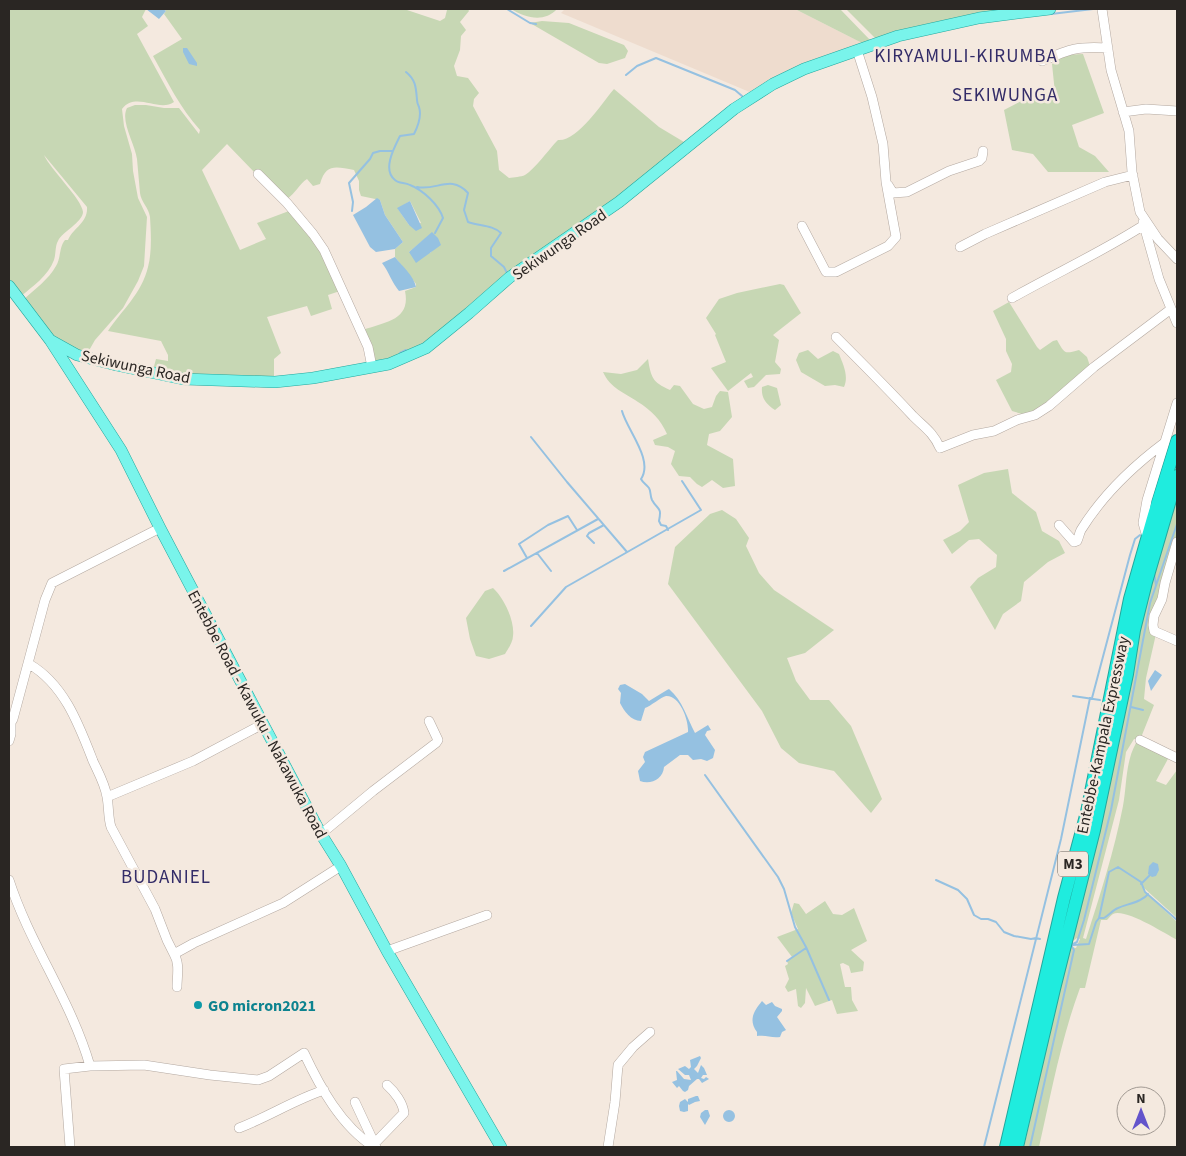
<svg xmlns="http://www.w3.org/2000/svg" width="1186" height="1156" viewBox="0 0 1186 1156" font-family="'Source Sans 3',sans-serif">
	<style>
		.built { fill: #eedcce }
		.green { fill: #c7d7b4; fill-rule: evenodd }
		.water { fill: #95c1e1 }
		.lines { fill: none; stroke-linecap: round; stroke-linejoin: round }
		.stream { stroke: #95c1e1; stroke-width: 2 }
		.minor-casing { stroke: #b3a8a0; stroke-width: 10 }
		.major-casing { stroke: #23a79d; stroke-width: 12 }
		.highway-casing { stroke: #23a79d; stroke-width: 14 }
		.minor { stroke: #fff; stroke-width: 9 }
		.major { stroke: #79f4eb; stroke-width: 11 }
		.highway { stroke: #1fecde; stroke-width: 12 }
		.culture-dot { fill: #0f9aa8; stroke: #f4e9df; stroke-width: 2 }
		.labels { text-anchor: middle; stroke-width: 5; stroke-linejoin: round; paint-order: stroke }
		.shield { fill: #f4e9df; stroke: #67605b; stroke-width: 1 }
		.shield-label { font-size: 15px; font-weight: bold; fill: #2a2623 }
		.street-label { font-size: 16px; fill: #2a2623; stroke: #f4e9df }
		.culture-label { font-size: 16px; font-weight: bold; fill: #0d838f; stroke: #f4e9df; text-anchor: start }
		.quarter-label { font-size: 19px; letter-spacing: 1px; fill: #332c68; stroke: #f4e9df }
	</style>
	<rect width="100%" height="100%" fill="#f4e9df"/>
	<!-- built -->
	<path class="built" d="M565 9H795L864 44 752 93 561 13Z"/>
	<!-- green -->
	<path class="green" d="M9 9H146L142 17 148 26 137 34 174 102C159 113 136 91 122 109L124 126 132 154 133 171 138 198 147 217 144 266 138 281 123 308 95 340 87 354 53 338 23 300C34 290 49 279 56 266 61 258 59 247 65 240H68C74 227 88 223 87 207L44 155C50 169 82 199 83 212 83 222 62 232 58 241 55 246 56 254 54 260 48 276 33 286 20 297L9 283Z
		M163 9H404L440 21 445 18 447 10 445 9H468L469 11 460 22 466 30 461 36 460 50 454 66 457 76 468 78 479 93 474 99 473 106 497 151 499 170 509 178C514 177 521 177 525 175 535 169 549 149 558 140 577 142 602 103 614 89L659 127 684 142 625 192 428 342 376 365 363 330C386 322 411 320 405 291L416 287V284L395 257V249L403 242 385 215 380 200 361 196 359 190V181L354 170C336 167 326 163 320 184L313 186 307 179C299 184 296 193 287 199L256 174 227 144 202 170 240 250 266 239 257 223 289 211 316 244 340 291 328 295 332 309 311 316 307 306 267 317 281 353 274 359V380L181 376 153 370 156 359 168 361V355L161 341 108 331C122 310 142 293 148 267 152 252 151 233 150 217 149 208 141 202 140 193 139 182 138 170 137 159 135 144 120 121 127 108L135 105H146L164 108H179L199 134 200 130C180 108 167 81 153 56L182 39 164 14 166 11ZM410 201 421 223 409 225 398 209ZM432 233 436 247 430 253 409 252Z
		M511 9H557C544 23 526 18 511 9Z
		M795 9H840L872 42 864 44Z
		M846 9H1009L875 38Z
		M542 21 569 23 624 45 628 51 625 58 607 64 599 63 530 23Z
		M1083 54 1104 113 1072 125 1079 147 1095 156 1109 172H1048L1033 154 1012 150 1004 110 1027 98H1045L1055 93 1052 64 1064 55Z
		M780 284 784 285 801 313 773 335 779 340 775 362 781 369 780 374 766 375 754 387 748 388 744 381 753 377 751 373 728 391 711 368 726 362 715 335 716 334 706 318 719 299 737 293Z
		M1009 302 1037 347 1040 350 1053 341 1057 340C1065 354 1064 354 1079 350L1087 357 1090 366 1039 410 1025 415 1012 411 996 380 1011 372 1012 364 1006 351V339L993 311Z
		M808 350 818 359 833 351 839 354C843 364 849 376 844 387L835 385 825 386 801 372 796 360 799 353Z
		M648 359C651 377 652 382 670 390L674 385 680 386 693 404 704 409 712 407 716 396 720 391 728 392 732 417 720 431 709 434 707 445 733 459 735 486 723 488 712 480 702 487 697 484 690 477 679 476 671 464 675 451 668 447 655 445 653 440 667 434C661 420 651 410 638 402 625 393 610 388 603 372L621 374 637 370Z
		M768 385 777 388 781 405 775 410C766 404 761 398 762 387Z
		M1008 469 1012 493 1036 512 1042 531 1059 541 1065 553 1048 562 1024 582 1021 601 1003 614 995 630 970 587 978 578 996 567 997 555 979 539 969 540 952 554 943 540 960 531 969 522 958 485 984 473Z
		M1177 491V534L1171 565 1152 617 1156 634 1146 678 1144 699 1154 705 1140 740 1134 739 1126 752 1119 800 1083 938 1086 939C1100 895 1114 852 1123 806 1127 785 1125 763 1136 743H1141L1169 757 1156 781 1166 785 1177 770V918L1144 888 1145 892 1177 922V940C1164 933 1125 908 1113 914 1110 916 1109 918 1107 920H1101L1085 988H1080C1061 1039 1051 1094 1039 1147H1024L1069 947 1076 948 1080 939 1077 938 1070 943 1145 605Z
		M722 510 736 519 749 538 746 546 759 573 774 590 834 630 805 653 787 658 796 681 810 700H829L851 726 882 799 871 813 834 771 799 763 781 748 762 711 668 584 675 547 710 514Z
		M493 588C504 598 515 621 513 636 513 642 508 649 505 654L489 659 476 656 470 639 466 618 485 591Z
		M825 901 833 914 842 915 854 908 867 941 851 950 864 962 863 971 851 973 849 966 843 963 840 964 845 987H851L852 1000 858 1011 837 1014 832 1000 815 1006 806 988 805 1003 801 1008 798 1006 796 989 788 992 785 987 789 979 785 966 788 964 787 961 792 957 777 937 798 929 791 913 794 903 799 904 806 914Z"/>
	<!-- water -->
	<path class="water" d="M146 9H163L166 11 159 19Z
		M183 48H187L197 63V66L189 64 183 52Z
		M377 198 380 200 385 215 403 242 395 249 376 252 370 247 353 215 366 207Z
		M410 201 422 228 416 231 409 225 397 208Z
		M432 232 438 238 441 245 416 263 409 252Z
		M395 257C402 266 414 276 416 287L399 291C392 283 389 272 382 263Z
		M1155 670 1162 675 1151 691 1148 681Z
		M625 684 642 694 649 701 667 690 669 689C683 701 687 718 695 733L708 725 711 730 707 731 705 735 715 750 713 758 707 761 701 759 693 760 688 755H680L664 767C663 779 651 785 640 781L638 771 645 762 643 757 645 752 688 732C689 721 680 695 666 696 661 697 651 706 645 708L641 721C631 721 624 711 620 703L621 693 618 689 620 685Z
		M1153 862 1158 864 1159 870 1156 876 1152 877 1148 874 1149 866Z
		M762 1001 766 1005 772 1002 775 1006 782 1009V1011L777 1017 786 1030 782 1032 780 1037C771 1038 765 1035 757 1036V1032C748 1020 754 1011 762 1001Z
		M700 1056 701 1058 697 1066 694 1069 698 1073 701 1065 704 1068 707 1075H703L701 1078 704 1079 706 1077 709 1079 702 1083 699 1079H697L689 1086 688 1090 685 1092 683 1091 679 1086 677 1088 672 1082 677 1080 676 1071H677L684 1079 691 1080 689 1075H685L678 1069 685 1066 689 1069 691 1067 690 1060Z
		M696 1096H698L700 1101 695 1102 689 1105 688 1104V1111L684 1112 680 1111 679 1106 680 1102 685 1099 688 1102V1099Z
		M723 1116a6 6 0 1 1 12 0a6 6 0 1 1-12 0Z
		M705 1110H708L710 1116 705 1125 700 1117 701 1113Z"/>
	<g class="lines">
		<!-- stream -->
		<path class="stream" d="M127 9H128
			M507 9 530 23 536 24
			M1051 14 1093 9
			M406 72C416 80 416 88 417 100 417 103 418 105 419 107 422 116 418 126 414 134L400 136C394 148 382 170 395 180 399 184 405 182 410 185 423 190 439 205 443 218L435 233
			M626 75 637 66 656 58 735 90 742 96
			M417 187C437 191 451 174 468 193L464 210 468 222C479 226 493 225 501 233L491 248V256L504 267 507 273
			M352 211 353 202 349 183 370 159 373 153 380 151H393
			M400 353 406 350
			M622 411C627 430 654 460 641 479 643 483 646 484 649 488 651 491 650 496 652 500 658 511 662 506 659 521L661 525 666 526 668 530
			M531 437 567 482 627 552
			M594 543 587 536 589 533 604 525
			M537 553 551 571
			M527 558 519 544 548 525 568 516 577 530
			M504 571 598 519
			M1154 573 1156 585
			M531 626 566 587 701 510 682 481
			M1073 696 1100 700
			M1092 698 1130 555 1135 539 1140 535
			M1131 707 1143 710
			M705 775 778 877 784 889 795 927 806 947 829 1000
			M936 880 958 890 967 899 974 915 981 919H988L996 922 1004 932 1014 936 1031 939 1036 938 1040 939
			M1141 884 1150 875
			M1099 918 1109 872 1118 867 1141 882 1145 892 1177 920
			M1071 945 1077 942 1084 920 1111 810 1150 603 1177 524
			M1073 945 1089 944 1096 922 1099 918H1104C1109 915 1113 910 1118 908 1127 904 1142 902 1148 894
			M787 961 806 948
			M984 1147 1061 839 1090 698
			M1030 1147 1074 950 1071 945"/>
		<defs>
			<path id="minor" d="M1102 9 1111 70 1129 131 1132 172 1140 212 1158 239 1177 259
				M1042 61C1070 49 1077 46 1108 48
				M1123 112 1146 109 1177 111
				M258 174 287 203 313 234 324 250 368 347 372 367
				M888 185 893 193 907 192 949 171 979 161 982 158 983 151
				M1143 222 1159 279 1177 323
				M802 226 826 272H836L888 246 896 237 886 182 883 144 872 97 857 50
				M960 247 985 234 1105 182 1133 175
				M1012 298C1056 273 1102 252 1144 225
				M836 337C862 363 888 389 913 416 924 427 933 432 940 448L973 435 994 431 1017 420 1035 415 1049 406 1094 367 1171 309
				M1059 525 1074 542 1077 541C1079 537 1079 534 1081 530 1102 496 1132 467 1164 443
				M1147 537 1143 523 1147 500 1177 403
				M1177 542 1165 583 1162 599 1154 616 1153 625 1154 631 1177 641
				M29 664C64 684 79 725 93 761 98 772 105 784 107 797 109 807 108 817 111 827L155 909 167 940 174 954
				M9 726 13 719 45 600 52 583 160 528
				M1140 740 1177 758
				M9 741 11 734V724
				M107 797 193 761 263 724
				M321 834 373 791 436 743 438 740 429 721
				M9 880C30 945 71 1000 90 1066
				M387 951 487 915
				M177 987C177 976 180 964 174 954L194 943 283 903 341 866
				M355 1102 376 1147
				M239 1128C268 1117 294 1100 324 1090
				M374 1144 404 1113C403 1103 395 1092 387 1085
				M70 1147 64 1069 90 1066 144 1065 210 1075 258 1080 269 1076 304 1053C320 1087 341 1126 374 1147
				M608 1147 615 1102 618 1065 633 1047 650 1032"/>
			<path id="major" d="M9 286 50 340 121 450 160 528 321 834 341 866 387 951 501 1147
				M50 340 77 355 116 365 183 379 275 382 313 378 389 364 426 348 469 313 510 277 619 202 734 109 773 84 804 69 898 36 979 18 1050 9"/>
			<path id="highway" d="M1006 1147 1064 898 1087 812 1130 599 1154 515 1177 441
				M1017 1147 1054 989 1094 830 1127 674 1134 630 1146 582 1177 476"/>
		</defs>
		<!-- minor casing -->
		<use href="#minor" class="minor-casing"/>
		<!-- major casing -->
		<use href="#major" class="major-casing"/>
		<!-- highway casing -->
		<use href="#highway" class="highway-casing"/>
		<!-- minor -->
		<use href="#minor" class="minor"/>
		<!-- major -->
		<use href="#major" class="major"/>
		<!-- highway -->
		<use href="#highway" class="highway"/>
	</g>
	<!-- markers -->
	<circle class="culture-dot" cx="198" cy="1005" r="5"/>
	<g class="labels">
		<!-- shield labels -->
		<rect class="shield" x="1058" y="851.5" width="30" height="25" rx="4"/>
		<g class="shield-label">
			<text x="1073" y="869">M3</text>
		</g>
		<!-- street labels -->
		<g class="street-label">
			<text transform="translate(559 244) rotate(-35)" y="6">Sekiwunga Road</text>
			<text transform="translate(136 366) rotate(12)" y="6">Sekiwunga Road</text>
			<text transform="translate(258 714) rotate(62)" y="6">Entebbe Road - Kawuku - Nakawuka Road</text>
			<text transform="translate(1102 735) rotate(-78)" y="6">Entebbe-Kampala Expressway</text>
		</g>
		<!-- culture labels -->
		<g class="culture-label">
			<text x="208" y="1011">GO micron2021</text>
		</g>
		<!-- quarter labels -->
		<g class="quarter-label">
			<text x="966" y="62">KIRYAMULI-KIRUMBA</text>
			<text x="1005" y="101">SEKIWUNGA</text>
			<text x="166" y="883">BUDANIEL</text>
		</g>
	</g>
	<!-- border -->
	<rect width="1186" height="1156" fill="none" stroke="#2a2623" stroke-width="20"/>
	<!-- north arrow -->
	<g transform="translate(1141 1111)"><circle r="24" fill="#f4e9df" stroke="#a39b94"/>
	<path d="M0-4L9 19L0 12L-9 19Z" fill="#6353cb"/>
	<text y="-8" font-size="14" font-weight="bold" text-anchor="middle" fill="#2a2623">N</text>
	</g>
</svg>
